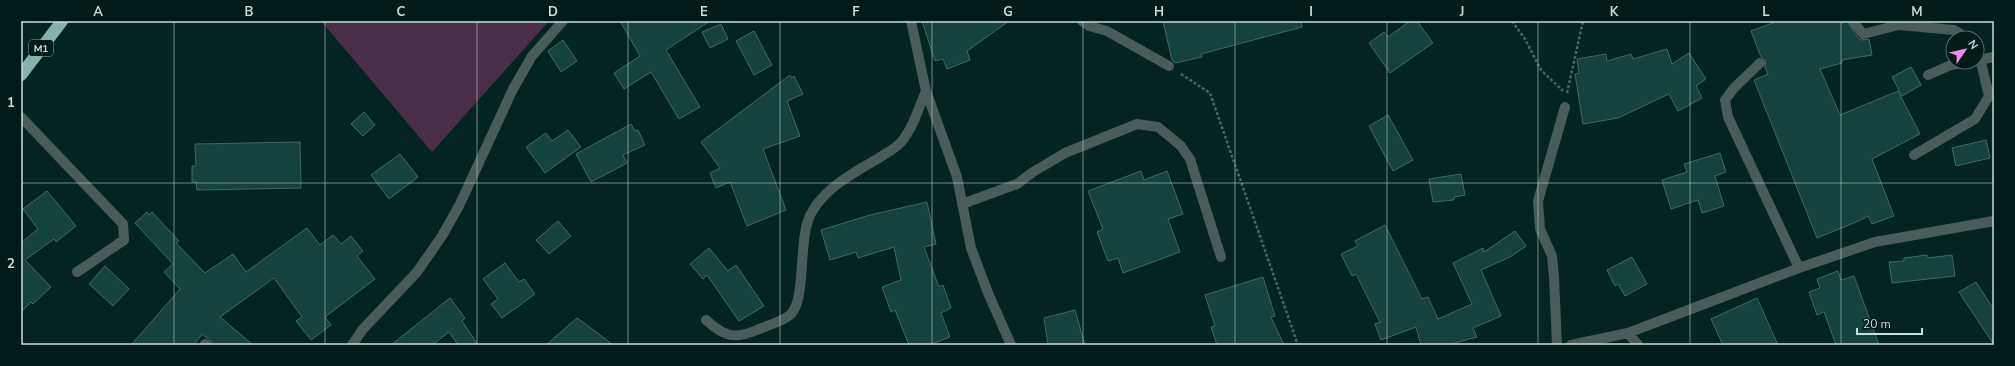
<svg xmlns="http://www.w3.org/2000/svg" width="2015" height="366" viewBox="0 0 2015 366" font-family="'Nunito Sans',sans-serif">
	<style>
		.green { fill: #4a2d47 }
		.building { fill: #16423e; stroke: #3f6964 }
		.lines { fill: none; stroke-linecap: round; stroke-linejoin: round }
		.path { stroke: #466461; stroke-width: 2.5; stroke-dasharray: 3 2; stroke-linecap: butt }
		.minor { stroke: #4a5c59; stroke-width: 10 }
		.highway { stroke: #85b2ac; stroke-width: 12 }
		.grid { fill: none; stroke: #c8dedb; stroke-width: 1; stroke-opacity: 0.55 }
		.labels { text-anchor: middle; stroke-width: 3; stroke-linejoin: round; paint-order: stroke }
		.shield { fill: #001b18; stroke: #8ca4a0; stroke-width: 1 }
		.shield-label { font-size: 10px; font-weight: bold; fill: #c8dedb }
		.neatline { fill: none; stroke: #c8dedb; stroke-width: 1.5 }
		.grid-label { font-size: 13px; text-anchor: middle; font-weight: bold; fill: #c8dedb }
	</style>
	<rect width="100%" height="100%" fill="#032421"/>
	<!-- green -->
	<path class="green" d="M321 21H549L432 152Z"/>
	<!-- building -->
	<path class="building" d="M620 21H710L666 50 700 107 679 119 651 72 624 89 614 73 640 56Z
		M922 21H1009L967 51 970 60 947 69 943 59 935 61Z
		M1163 21H1301L1302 27 1201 54 1202 57 1175 63 1172 60Z
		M1410 21H1417L1433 43 1390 73 1369 43 1384 32 1388 37Z
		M1778 21H1847L1858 38 1861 40 1869 39 1872 55 1842 60V63L1820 69 1840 115 1898 91 1920 134 1872 159 1894 216 1872 224 1868 216 1861 220 1817 238 1754 80 1768 74 1765 67 1766 61 1761 57 1751 31Z
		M721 24 728 39 710 48 702 32Z
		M754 31 772 65 754 75 736 41Z
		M563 40 577 61 561 72 548 51Z
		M1667 49 1672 64 1689 53 1706 79 1696 86 1702 98 1678 111 1669 94 1618 118 1583 124 1575 74 1579 73 1577 59 1606 54 1607 61 1631 54 1633 59Z
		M1911 67 1921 85 1902 96 1892 77Z
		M790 75 792 78 794 76 803 94 787 101 800 136 763 149 786 210 747 226 730 182 716 188 710 173 720 168 701 142Z
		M364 112 375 125 363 136 351 124Z
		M1388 115 1413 160 1393 171 1369 126Z
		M631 124 635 131 638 130 645 145 623 155 627 163 591 182 576 154Z
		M568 130 581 147 545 173 526 147 546 133 552 141Z
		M1986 140 1990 158 1956 166 1952 148Z
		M300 142 301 188 197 190 196 182H192V166H196L195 144Z
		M1720 153 1726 172 1715 176 1724 206 1702 213 1698 200 1671 209 1662 180 1687 172 1684 164Z
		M400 154 418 177 389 199 371 175Z
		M1141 171 1144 180 1167 171 1183 214 1168 219 1180 252 1123 273 1118 258 1108 261 1097 232 1103 229 1088 191Z
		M1461 174 1465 195 1454 197V200L1433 202 1429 179Z
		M47 191 76 226 56 242 54 239 25 260 51 287 33 304 31 302 21 312V243L38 229 23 209Z
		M927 202 936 244 924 247 939 287 943 285 951 308 941 313 950 337 929 345H909L895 310 891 312 882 287 901 280 894 247 858 258 856 252 830 260 821 230 870 215Z
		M147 212 149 215 152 212 179 241 176 243 205 273 233 254 246 272 307 228 320 245 333 235 341 244 351 236 363 251 357 256 375 279 325 317 331 325 311 340 296 321 302 317 274 278 220 317 253 345H216L202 334 194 345H131L180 289 164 272 173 264 135 223Z
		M558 221 571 236 549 254 536 240Z
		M1385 225 1422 299 1428 297 1438 319 1472 304 1453 263 1483 248 1484 252 1515 231 1526 246 1510 257 1481 270 1501 316 1473 328 1477 337 1448 345H1421L1416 327 1381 340 1375 324 1380 322 1356 274 1352 276 1341 254 1358 246 1355 241Z
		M709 248 728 271 736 265 764 306 739 321 707 275 703 279 690 264Z
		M1927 255V258L1952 255 1955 276 1892 283 1889 262 1904 261V258Z
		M1632 257 1647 284 1625 296 1618 284 1615 286 1607 270Z
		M505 263 519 282 524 279 535 294 502 318 491 304 498 299 483 279Z
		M105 266 129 289 113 306 89 284Z
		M1838 271 1841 280 1854 276 1879 345H1836L1824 312 1817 315 1809 292 1820 288 1817 279Z
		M1263 277 1275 316 1271 317 1284 345H1217L1211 327 1215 326 1205 295Z
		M1976 282 1994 310V345L1959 292Z
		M450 298 465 318 462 321 478 345H458L449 332 432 345H391Z
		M1757 298 1778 345H1723L1711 319Z
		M1075 310 1085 345H1048L1044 318Z
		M577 318 587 325 613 345H546Z"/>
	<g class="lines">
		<!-- path -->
		<path class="path" d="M1512 21 1525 39 1541 70 1563 91
			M1181 74 1210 93 1298 345
			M1567 93 1583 21"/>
		<!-- minor -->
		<path class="minor" d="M911 21 926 91 957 177 971 248 988 293 1011 345
			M1082 21 1089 26 1107 31 1169 66
			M1853 21 1863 34 1899 25 1954 30 1967 38
			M1977 60 1994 57
			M1760 63 1734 88 1725 100 1728 117 1799 268
			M1928 75 1951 65 1967 62
			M21 117 123 224 124 240 77 272
			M1914 155 1975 119 1989 96 1977 46
			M962 204 1017 184 1033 172 1065 153 1137 124 1158 127 1181 146 1190 159 1221 257
			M706 320C724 336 733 340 757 330 765 326 784 321 790 315 808 299 796 235 813 210 828 186 855 172 879 158 884 154 891 151 897 146 912 133 918 109 926 91
			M1628 333 1638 345
			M205 344 207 345
			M352 345 363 329 417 272 442 236 459 206 513 89 532 56 563 21
			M1557 345 1554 277 1552 256 1540 229 1538 201 1565 107
			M1571 345 1628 333 1799 268 1875 242 1994 221"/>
		<!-- highway -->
		<path class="highway" d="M21 75 62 21"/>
	</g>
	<!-- grid -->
	<path class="grid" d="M174 21V345M325 21V345M477 21V345M628 21V345M780 21V345M932 21V345M1083 21V345M1235 21V345M1387 21V345M1538 21V345M1690 21V345M1841 21V345M21 183H1994"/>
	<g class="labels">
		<!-- shield labels -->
		<rect class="shield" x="29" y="40" width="24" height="16" rx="3"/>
		<g class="shield-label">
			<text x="41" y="52">M1</text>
		</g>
	</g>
	<!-- border -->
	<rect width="2015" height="366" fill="none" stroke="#001b18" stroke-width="44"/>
	<!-- north arrow -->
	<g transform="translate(1965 50) rotate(56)"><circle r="19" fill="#001b18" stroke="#506966"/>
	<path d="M0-3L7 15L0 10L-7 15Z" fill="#f589ee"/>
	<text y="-6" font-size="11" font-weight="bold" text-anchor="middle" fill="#c8dedb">N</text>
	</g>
	<!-- scale -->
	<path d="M1857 328v6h65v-6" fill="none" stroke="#c8dedb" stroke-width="2"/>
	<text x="1863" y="328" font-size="12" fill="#c8dedb" stroke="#001b18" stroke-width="3" paint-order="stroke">20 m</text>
	<rect x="22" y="22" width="1971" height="322" class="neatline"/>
	<g class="grid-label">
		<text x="98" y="16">A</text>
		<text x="249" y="16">B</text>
		<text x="401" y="16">C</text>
		<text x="553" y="16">D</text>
		<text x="704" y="16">E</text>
		<text x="856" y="16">F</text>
		<text x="1008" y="16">G</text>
		<text x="1159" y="16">H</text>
		<text x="1311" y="16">I</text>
		<text x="1462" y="16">J</text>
		<text x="1614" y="16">K</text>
		<text x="1766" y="16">L</text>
		<text x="1917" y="16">M</text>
		<text x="11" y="107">1</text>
		<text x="11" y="268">2</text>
	</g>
</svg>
